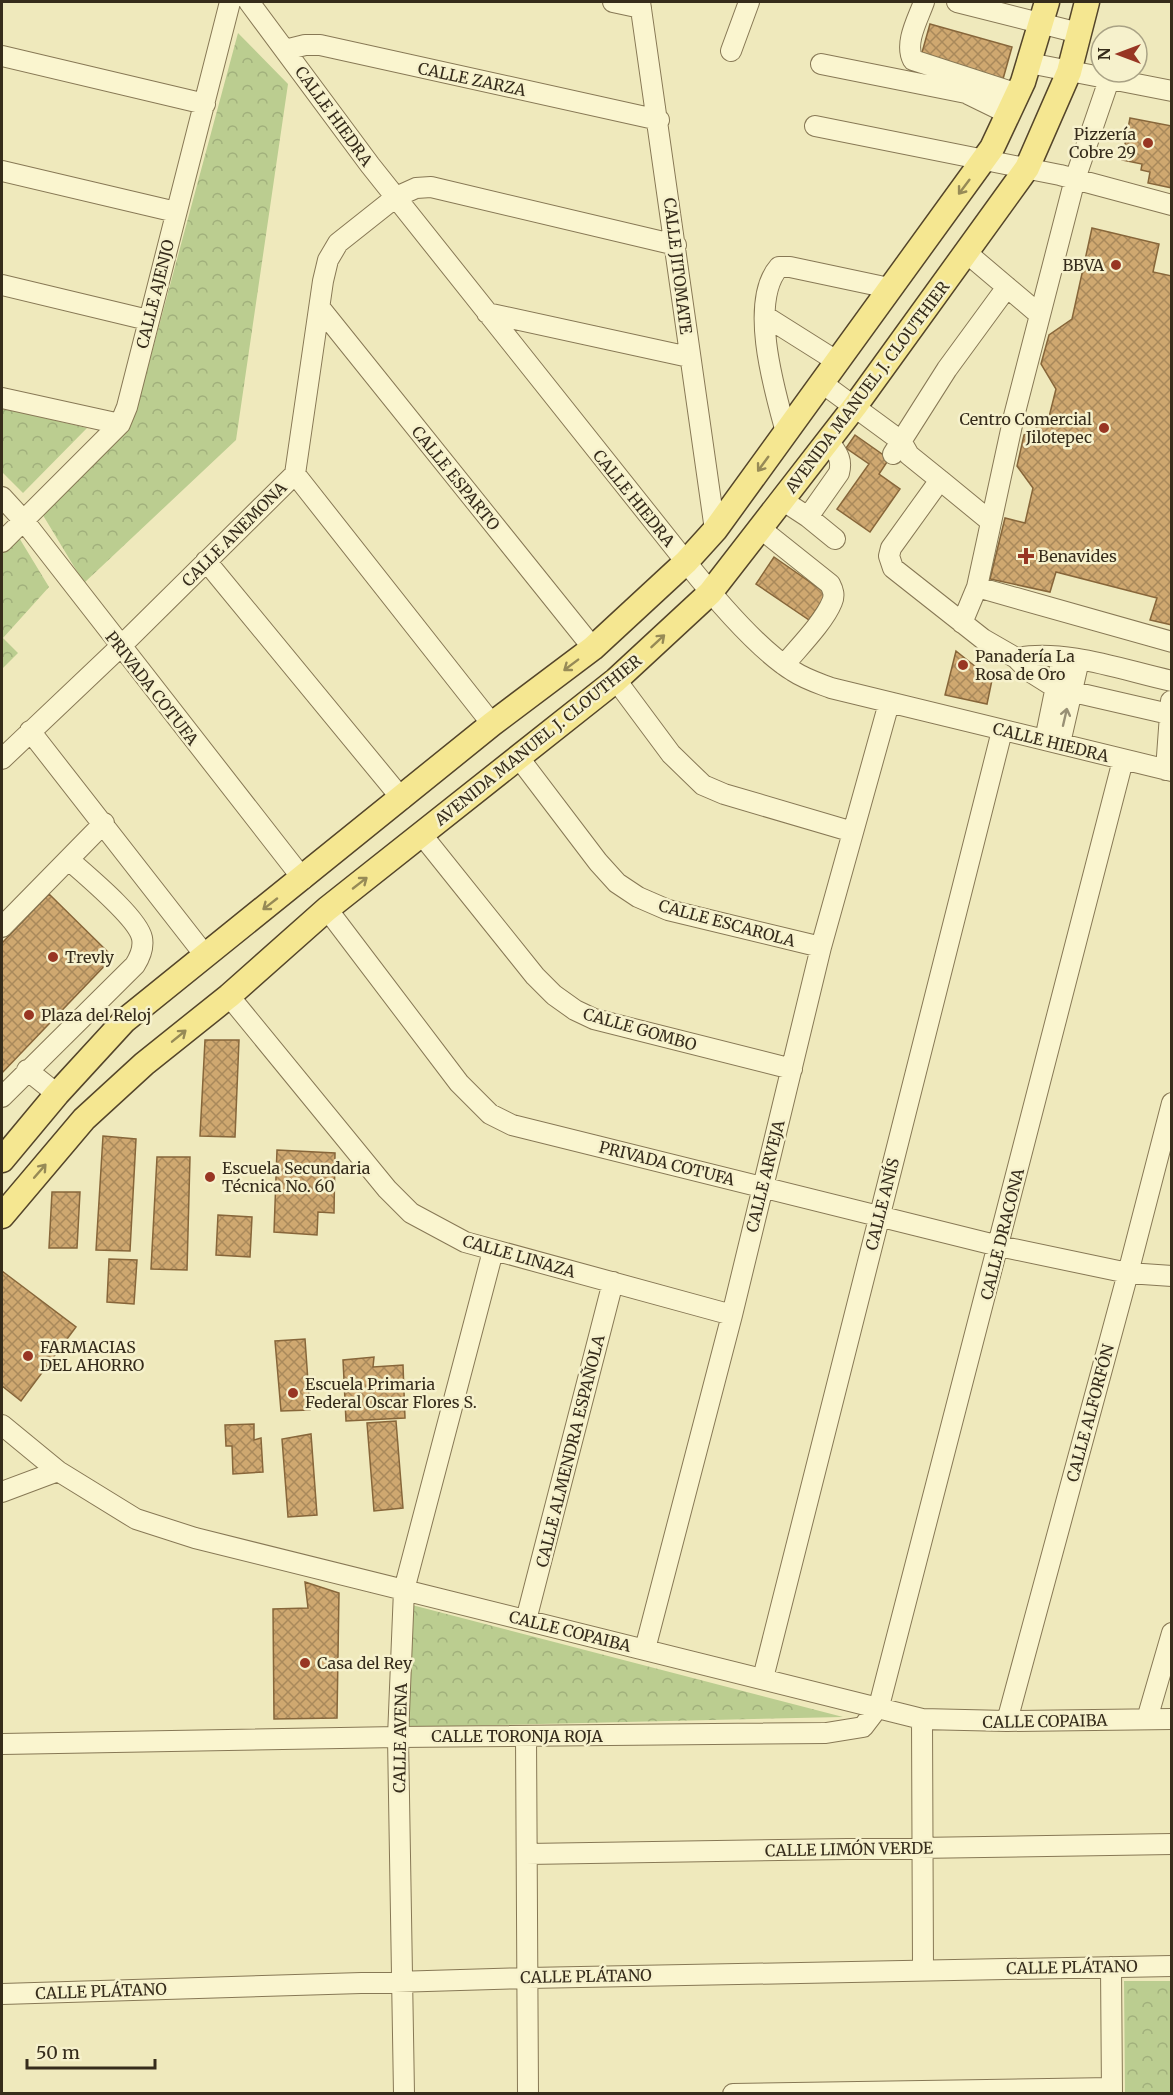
<svg xmlns="http://www.w3.org/2000/svg" width="1173" height="2095" viewBox="0 0 1173 2095" font-family="Merriweather,serif">
	<style>
		.park { fill: url(#park-crowns) }
		.building { fill: url(#building-cross-hatch); stroke: #87663a; stroke-width: 1.5 }
		.lines { fill: none; stroke-linecap: round; stroke-linejoin: round }
		.minor-casing { stroke: #877855; stroke-width: 22 }
		.major-casing { stroke: #54452a; stroke-width: 27 }
		.minor { stroke: #faf5cf; stroke-width: 20 }
		.major { stroke: #f5e791; stroke-width: 24 }
		.oneway { stroke: #968a56 }
		.oneway2 { stroke: #989075 }
		.poi-dot { fill: #983623; stroke: #f6f1cc; stroke-width: 2 }
		.labels { text-anchor: middle; stroke-width: 5; stroke-linejoin: round; paint-order: stroke }
		.street-label { font-size: 16px; fill: #362c1b; stroke: #f6f1cc }
		.poi-label { font-size: 16px; fill: #362c1b; stroke: #f6f1cc; text-anchor: start }
	</style>
	<defs>
		<pattern id="park-crowns" width="20" height="18" patternUnits="userSpaceOnUse" patternTransform="scale(1.5)"><rect width="20" height="18" fill="#bbcd90"/><path d="M2 6a3 3 0 1 1 6 0M12 15a3 3 0 1 1 6 0" fill="none" stroke="#a1b07c"/></pattern>
		<pattern id="building-cross-hatch" width="8" height="8" patternUnits="userSpaceOnUse" patternTransform="scale(1.5)"><rect width="8" height="8" fill="#cfa870"/><path d="M0 0l8 8M0 8l8-8" fill="none" stroke="#a9895b"/></pattern>
	</defs>
	<rect width="100%" height="100%" fill="#efe9bc"/>
	<!-- park -->
	<path class="park" d="M238 33 288 84 236 440 84 583 41 512 135 415Z
		M2 408 87 428 23 493 2 472Z
		M18 536 49 587 3 638 18 653 2 669V553Z
		M412 1605 843 1717 409 1727Z
		M1124 1981H1171V2093H1125Z"/>
	<!-- building -->
	<path class="building" d="M930 24 1012 47 1003 79 921 56Z
		M1130 118 1172 126V188L1148 183 1150 172 1141 170 1142 164 1122 160Z
		M1092 228 1159 244 1153 272 1172 276V625L1150 620 1157 598 1056 572 1050 592 990 579 1005 518 1025 523 1033 488 1017 466 1024 435 1048 421 1056 389 1041 364 1049 335 1072 319Z
		M855 435 889 459 879 474 900 489 870 532 837 509 869 464 846 448Z
		M774 557 827 594 809 620 756 584Z
		M956 651 992 680 987 704 945 695Z
		M49 894 113 957 2 1073V943Z
		M205 1040H239L235 1137 200 1136Z
		M103 1136 136 1139 130 1251 96 1250Z
		M277 1150 335 1153 334 1213 318 1212 317 1235 274 1232Z
		M157 1157H190L187 1270 151 1269Z
		M52 1192H80L77 1248H49Z
		M218 1215 252 1217 250 1257 216 1255Z
		M109 1259 137 1260 134 1304 107 1302Z
		M2 1271 76 1327 21 1401 2 1386Z
		M305 1339 310 1410 281 1411 275 1341Z
		M374 1357 373 1367 403 1365 405 1418 346 1421 343 1360Z
		M396 1421 403 1508 374 1511 367 1423Z
		M254 1424V1440L261 1438 263 1472 233 1474 232 1446H226L225 1425Z
		M311 1434 317 1515 288 1517 282 1439Z
		M305 1582 339 1593 337 1718 274 1719 273 1609 308 1608Z"/>
	<g class="lines">
		<defs>
			<path id="minor" d="M249 2 370 165 686 562C713 596 756 648 793 671 805 679 818 683 831 688L1172 771
				M613 2 641 8
				M640 2 715 530
				M924 2C918 19 904 43 913 60L1018 94
				M957 2 1079 33
				M285 50 305 45H320L659 120
				M731 51 749 2
				M2 56 205 104
				M1029 63 1172 91
				M821 64 966 93 1009 114
				M815 126 1060 175 1172 205
				M2 171 176 212
				M968 254 1040 315
				M2 285 148 320
				M320 308 593 648
				M487 313 689 357
				M765 316 838 362
				M822 383 901 441 909 455 940 480
				M2 398 120 424
				M786 432C775 392 748 302 779 267H790L889 288
				M893 454 947 369 1007 287
				M295 474 492 724
				M2 497 24 521 303 879
				M782 500 808 517 839 473C843 458 836 452 828 440
				M808 517 835 539
				M990 521 940 480 891 548 889 556 893 568 983 639 1016 658 1029 671 1056 688 1169 714
				M761 529 830 584C833 590 835 595 832 602 824 622 798 648 784 665
				M2 542 120 424 127 407 230 2
				M206 561 402 799
				M977 587 1172 642
				M962 623 977 587 1014 416 1075 179 1109 80
				M1016 658C1067 649 1122 670 1172 681
				M616 680 671 754 703 785 724 794 853 832
				M30 731 204 954
				M1045 740 1062 657
				M1060 743 1079 660
				M519 758 598 862 617 883 638 897 668 910 821 947
				M2 759 120 647 295 474 323 281 328 260 338 243 396 197 416 188 431 187 676 245
				M1166 770 1171 701
				M422 835 535 976 554 995 575 1010 594 1019 792 1069
				M327 909 459 1083 490 1114 512 1125 999 1246 1128 1273 1172 1276
				M2 927 104 823
				M229 996 387 1189 411 1213 465 1242 732 1315
				M27 1070 57 1094
				M2 1097 135 965C140 957 144 948 142 938 138 918 87 876 69 860
				M2 1425 58 1471 136 1519 195 1538 922 1719 1007 1721 1172 1719
				M2 1492 58 1471
				M526 1620 613 1282
				M645 1649 732 1315 821 947 889 703
				M763 1678 1002 731
				M922 1719 923 1969
				M1147 1719 1172 1633
				M1007 1721 1128 1273 1172 1103
				M526 1736 528 2094
				M2 1744 398 1737 826 1733 863 1727 879 1706 1123 760
				M527 1854 1172 1844
				M1111 1967 1112 2094
				M2 1994 528 1978 1172 1966
				M404 2094 398 1737 404 1590 493 1251
				M733 2094 1112 2088"/>
			<path id="major" d="M2 1160 57 1094 124 1021 492 724 593 648 686 562 715 530 992 148 1023 82 1047 2
				M2 1216 84 1119 144 1064 229 996 327 909 616 680 710 593 855 406 1027 168 1069 72 1087 2"/>
		</defs>
		<!-- minor casing -->
		<use href="#minor" class="minor-casing"/>
		<!-- major casing -->
		<use href="#major" class="major-casing"/>
		<!-- minor -->
		<use href="#minor" class="minor"/>
		<!-- major -->
		<use href="#major" class="major"/>
	</g>
	<!-- one-way arrows -->
	<defs><path id="oneway-shaft" d="M-6 0H5M1.5-3L5.5 0L1.5 3" fill="none" stroke-width="1.6" stroke-linecap="round" stroke-linejoin="round" transform="scale(1.5)"/></defs>
	<g class="oneway">
		<use href="#oneway-shaft" transform="translate(964 187) rotate(127)"/>
		<use href="#oneway-shaft" transform="translate(763 464) rotate(126)"/>
		<use href="#oneway-shaft" transform="translate(658 641) rotate(-43)"/>
		<use href="#oneway-shaft" transform="translate(571 665) rotate(143)"/>
		<use href="#oneway-shaft" transform="translate(360 883) rotate(-38)"/>
		<use href="#oneway-shaft" transform="translate(270 904) rotate(142)"/>
		<use href="#oneway-shaft" transform="translate(179 1036) rotate(-39)"/>
		<use href="#oneway-shaft" transform="translate(40 1171) rotate(-49)"/>
	</g>
	<use class="oneway2" href="#oneway-shaft" transform="translate(1065 717) rotate(-77)"/>
	<!-- markers -->
	<g class="poi-dot">
		<circle cx="1148" cy="143" r="6"/>
		<circle cx="1116" cy="265" r="6"/>
		<circle cx="1104" cy="428" r="6"/>
		<path d="M1023 547h6v6h6v6h-6v6h-6v-6h-6v-6h6z"/>
		<circle cx="963" cy="665" r="6"/>
		<circle cx="53" cy="957" r="6"/>
		<circle cx="29" cy="1015" r="6"/>
		<circle cx="210" cy="1177" r="6"/>
		<circle cx="28" cy="1356" r="6"/>
		<circle cx="293" cy="1393" r="6"/>
		<circle cx="305" cy="1663" r="6"/>
	</g>
	<g class="labels">
		<!-- street labels -->
		<g class="street-label">
			<text transform="translate(472 79) rotate(12)" y="6">CALLE ZARZA</text>
			<text transform="translate(334 116) rotate(54)" y="6">CALLE HIEDRA</text>
			<text transform="translate(678 266) rotate(83)" y="6">CALLE JITOMATE</text>
			<text transform="translate(155 294) rotate(-76)" y="6">CALLE AJENJO</text>
			<text transform="translate(867 387) rotate(-53)" y="6">AVENIDA MANUEL J. CLOUTHIER</text>
			<text transform="translate(456 478) rotate(51)" y="6">CALLE ESPARTO</text>
			<text transform="translate(634 498) rotate(51)" y="6">CALLE HIEDRA</text>
			<text transform="translate(234 534) rotate(-45)" y="6">CALLE ANEMONA</text>
			<text transform="translate(152 688) rotate(52)" y="6">PRIVADA COTUFA</text>
			<text transform="translate(538 740) rotate(-39)" y="6">AVENIDA MANUEL J. CLOUTHIER</text>
			<text transform="translate(1051 742) rotate(14)" y="6">CALLE HIEDRA</text>
			<text transform="translate(727 923) rotate(15)" y="6">CALLE ESCAROLA</text>
			<text transform="translate(640 1029) rotate(16)" y="6">CALLE GOMBO</text>
			<text transform="translate(667 1163) rotate(14)" y="6">PRIVADA COTUFA</text>
			<text transform="translate(765 1176) rotate(-76)" y="6">CALLE ARVEJA</text>
			<text transform="translate(882 1204) rotate(-76)" y="6">CALLE ANÍS</text>
			<text transform="translate(1002 1234) rotate(-76)" y="6">CALLE DRACONA</text>
			<text transform="translate(519 1256) rotate(16)" y="6">CALLE LINAZA</text>
			<text transform="translate(1090 1413) rotate(-75)" y="6">CALLE ALFORFÓN</text>
			<text transform="translate(570 1451) rotate(-76)" y="6">CALLE ALMENDRA ESPAÑOLA</text>
			<text transform="translate(570 1631) rotate(14)" y="6">CALLE COPAIBA</text>
			<text transform="translate(1045 1721) rotate(-1)" y="6">CALLE COPAIBA</text>
			<text x="517" y="1742">CALLE TORONJA ROJA</text>
			<text transform="translate(400 1738) rotate(-89)" y="6">CALLE AVENA</text>
			<text transform="translate(849 1849) rotate(-1)" y="6">CALLE LIMÓN VERDE</text>
			<text transform="translate(1072 1967) rotate(-1)" y="6">CALLE PLÁTANO</text>
			<text transform="translate(586 1976) rotate(-1)" y="6">CALLE PLÁTANO</text>
			<text transform="translate(101 1991) rotate(-2)" y="6">CALLE PLÁTANO</text>
		</g>
		<!-- poi labels -->
		<g class="poi-label">
			<text x="1136" y="140" text-anchor="end">Pizzería<tspan x="1136" dy="18">Cobre 29</tspan></text>
			<text x="1104" y="271" text-anchor="end">BBVA</text>
			<text x="1092" y="425" text-anchor="end">Centro Comercial<tspan x="1092" dy="18">Jilotepec</tspan></text>
			<text x="1038" y="562">Benavides</text>
			<text x="975" y="662">Panadería La<tspan x="975" dy="18">Rosa de Oro</tspan></text>
			<text x="65" y="963">Trevly</text>
			<text x="41" y="1021">Plaza del Reloj</text>
			<text x="222" y="1174">Escuela Secundaria<tspan x="222" dy="18">Técnica No. 60</tspan></text>
			<text x="40" y="1353">FARMACIAS<tspan x="40" dy="18">DEL AHORRO</tspan></text>
			<text x="305" y="1390">Escuela Primaria<tspan x="305" dy="18">Federal Oscar Flores S.</tspan></text>
			<text x="317" y="1669">Casa del Rey</text>
		</g>
	</g>
	<!-- border -->
	<rect width="1173" height="2095" fill="none" stroke="#362c1b" stroke-width="6"/>
	<!-- north arrow -->
	<g transform="translate(1119 54) rotate(270)"><circle r="28" fill="#f6f1cc" stroke="#a9a285" stroke-width="1.5"/>
	<path d="M0-4.5L10 22L0 15L-10 22Z" fill="#983623"/>
	<text y="-9" font-size="16" font-weight="bold" text-anchor="middle" fill="#362c1b">N</text>
	</g>
	<!-- scale -->
	<path d="M27 2059v9h128v-9" fill="none" stroke="#362c1b" stroke-width="3"/>
	<text x="36" y="2059" font-size="18" fill="#362c1b" stroke="#f6f1cc" stroke-width="4.5" paint-order="stroke">50 m</text>
</svg>
